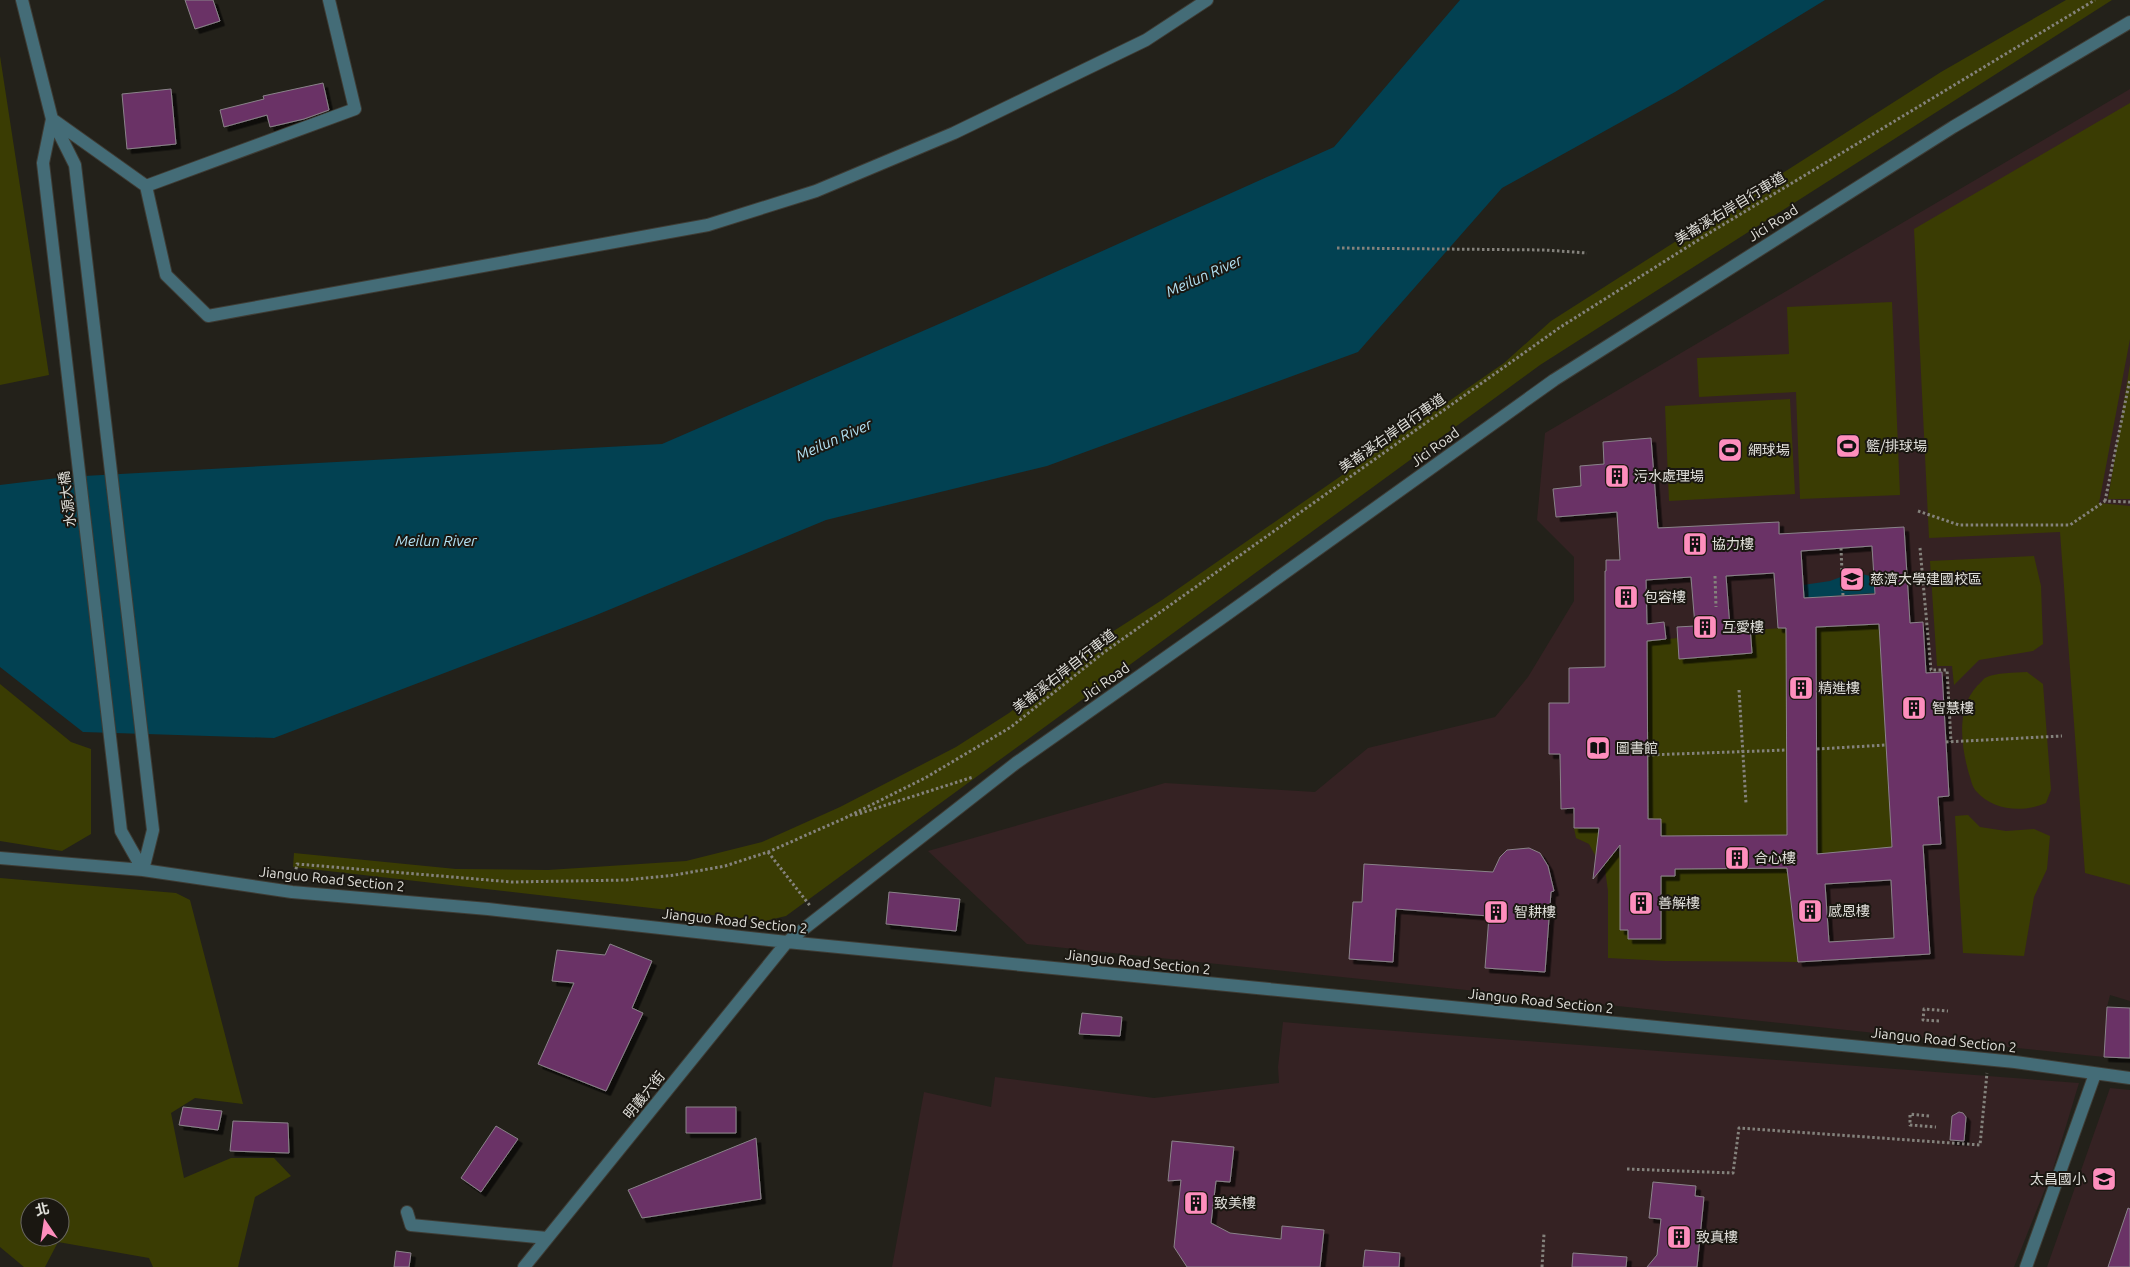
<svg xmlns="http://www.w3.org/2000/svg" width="2130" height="1267" viewBox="0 0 2130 1267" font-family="Ubuntu,'Noto Sans TC',sans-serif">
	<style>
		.education { fill: #352223 }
		.green { fill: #3a3c03; fill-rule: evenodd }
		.water { fill: #024152 }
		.building { fill: #6a3266; stroke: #8a8389; fill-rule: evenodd; filter: url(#shadow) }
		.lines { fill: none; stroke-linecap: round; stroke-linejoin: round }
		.minor-casing { stroke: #3e3c35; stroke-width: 14 }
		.path { stroke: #84827c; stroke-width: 3; stroke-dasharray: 2.5 2.5; stroke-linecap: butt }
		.minor { stroke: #446c77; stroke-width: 12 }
		.labels { text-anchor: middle; stroke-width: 4; stroke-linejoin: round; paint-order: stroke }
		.street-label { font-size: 14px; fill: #e1e0db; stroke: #1a1711 }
		.poi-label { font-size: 14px; fill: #e1e0db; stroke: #1a1711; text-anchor: start }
		.water-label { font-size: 15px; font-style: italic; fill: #b2e1f3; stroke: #1a1711 }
	</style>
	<defs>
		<filter id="shadow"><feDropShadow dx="4.5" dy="4.5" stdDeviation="0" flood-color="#0009"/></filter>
	</defs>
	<rect width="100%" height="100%" fill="#23211a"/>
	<!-- education -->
	<path class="education" d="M2130 89V1001L2110 995 2107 1007 2104 1057 1027 944 928 851 1165 783 1315 792 1368 748 1495 717 1528 677 1574 601V557L1537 520 1545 433Z
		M1283 1022 1317 1025 2079 1083 2053 1169 2014 1267H892L924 1092 991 1107 995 1077 1154 1098 1279 1083 1278 1067Z
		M2110 1088 2130 1090V1267H2047Z"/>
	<!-- green -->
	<path class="green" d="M2066 0H2112L1540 365 786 916 765 921 293 867 294 853 456 869 548 870 686 861 762 842 840 807 956 747 1009 713 1112 632 1162 600 1504 363 1551 321 1941 72Z
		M0 56 49 375 0 385Z
		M2130 103V339L2099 503 2130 506V885L2085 873 2060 532 1929 538 1914 229Z
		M1892 302 1900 495 1800 499 1796 392 1699 397 1697 358 1789 354 1787 307Z
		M2130 364V499H2108Z
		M1790 399 1795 494 1669 501 1665 406Z
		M2034 556 2041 586 2043 644 2033 651 1979 660 1954 685 1952 666H1937L1930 561Z
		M1879 624 1892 847 1817 854 1816 627Z
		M1786 628 1787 854 1661 862V819H1648L1647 641 1678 638 1679 658 1750 630Z
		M2027 672 2043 684 2051 790 2046 803C2023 813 1993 811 1976 791 1972 787 1971 779 1969 774 1961 746 1956 709 1977 686 1980 684 1983 679 1985 678 1996 672 2015 673 2027 672Z
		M0 684 71 742 91 749V834L62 851 0 841Z
		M1968 815 1980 827 2006 831 2034 829 2050 836 2047 869 2034 897 2024 956 1963 953 1955 816Z
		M1574 828H1629L1596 857 1589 844 1576 838Z
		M1620 851 1628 930 1657 939 1658 941 1661 940V876H1675V869L1787 868 1798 962 1665 961 1608 958V891L1604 862 1605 853Z
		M0 878 176 893 190 900 243 1104 195 1098 171 1113 184 1178 231 1158H274L291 1176 255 1197 238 1267H153L149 1258 58 1242 45 1267H24L0 1247ZM30 1207H60V1237H30Z"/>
	<!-- water -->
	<path class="water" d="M1460 0H1825L1675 92 1502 188 1358 352 1047 466 826 520 594 616 274 738 83 732 0 667V485L66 477 662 444 962 314 1334 147Z
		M1854 572 1874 577 1875 593 1804 598 1803 585 1830 581Z"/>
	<!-- building -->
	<path class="building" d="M185 0H213L220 21 195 29Z
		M323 83 329 110 304 119 270 127 267 115 224 127 220 110 264 99 263 96Z
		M171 89 176 144 127 149 122 94Z
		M1651 438 1658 528 1779 522V534L1904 527 1910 623 1923 622 1926 673 1942 672 1949 796 1938 797 1941 844 1923 845 1930 954 1798 962 1787 868 1675 869V876H1661V939H1628V930H1620V845L1593 879 1599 828H1574V808L1561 809 1560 754H1549V703H1569V668L1605 667V571H1606V560H1620L1617 512 1556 517 1553 489 1581 486 1580 466 1604 464 1603 442ZM1872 546 1875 594 1804 598 1801 551ZM1774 573 1778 628H1786L1787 835 1661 836V819H1648L1647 641 1666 639 1664 622 1647 624 1646 580 1691 577 1695 626 1677 627 1679 659 1752 653 1750 626 1730 628 1726 576ZM1879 624 1892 847 1817 854 1816 627ZM1891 880 1894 938 1829 942 1825 884Z
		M1529 848 1540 853 1548 866 1554 891 1551 892 1545 972 1485 968 1489 916 1396 909 1393 962 1349 959 1353 902H1362L1364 864 1493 872 1500 857 1507 850Z
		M889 892 960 899 956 931 886 924Z
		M610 944 652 961 632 1008 643 1013 606 1091 538 1064 574 983 552 981 557 950 605 955Z
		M2107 1007 2130 1008V1058L2104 1057Z
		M1082 1013 1122 1017 1120 1036 1079 1034Z
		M183 1107 222 1111 218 1130 179 1125Z
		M686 1107H736V1133H686Z
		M1959 1112 1963 1113 1966 1117 1964 1141 1950 1140 1952 1116Z
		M233 1121 288 1123 289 1153 230 1151Z
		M496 1126 518 1139 481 1192 461 1178Z
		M756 1138 761 1199 642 1218 628 1190Z
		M1172 1141 1234 1147 1230 1182 1216 1181 1211 1223 1230 1233 1281 1239 1282 1226 1324 1230 1320 1267H1187L1174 1247 1181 1180 1168 1181Z
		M1653 1182 1696 1186 1695 1196 1704 1197 1697 1267H1647L1657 1255 1661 1219 1649 1218Z
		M2128 1208 2130 1209V1267H2108Z
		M1365 1250 1400 1253 1399 1267H1363Z
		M396 1251 411 1253 409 1267H394Z
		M1573 1253 1627 1257 1626 1267H1572Z"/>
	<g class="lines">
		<defs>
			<path id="minor" d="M22 0 52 119 75 165 153 830 143 870
				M52 119 146 186 166 275 208 316 708 225 816 191 954 133 1146 40 1207 0
				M52 119 43 163 121 831 143 870
				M146 186 355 109 329 0
				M0 858 143 870 292 892 488 909 787 942 2015 1062 2130 1078
				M407 1212 411 1225 547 1238
				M524 1267 787 942 1016 763 1219 620 1554 380 1953 127 2130 22
				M2026 1267 2095 1074"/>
		</defs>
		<!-- minor casing -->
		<use href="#minor" class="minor-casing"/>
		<!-- path -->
		<path class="path" d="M1337 248 1545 250 1587 253
			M2105 501 2130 379
			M1918 511 1959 525H2070L2105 501 2130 502
			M1841 548 1843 596
			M1920 548 1931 670H1947L1951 742
			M1715 576 1716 607
			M1739 690 1746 803
			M1946 742 2062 736
			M1817 749 1886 745
			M1647 755 1787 750
			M855 815 973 777
			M768 852 811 907
			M294 879 297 864 512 882 626 880 675 875 725 866 768 852 845 818 925 778 1011 727 1103 653 1559 328 1711 232 2095 0
			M1939 1021 1923 1020 1924 1009 1948 1011
			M1929 1116 1910 1114V1125L1936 1127
			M1627 1169 1733 1173 1739 1128 1980 1145 1987 1073
			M1542 1267 1544 1234"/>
		<!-- minor -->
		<use href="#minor" class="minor"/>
	</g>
	<!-- icons -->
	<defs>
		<symbol id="stadium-square" viewBox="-11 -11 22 22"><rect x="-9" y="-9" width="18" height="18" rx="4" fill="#fe8ebd" stroke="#1a1711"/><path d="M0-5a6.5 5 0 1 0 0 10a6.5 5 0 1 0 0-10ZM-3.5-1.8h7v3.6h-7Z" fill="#111"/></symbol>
		<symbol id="building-square" viewBox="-11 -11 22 22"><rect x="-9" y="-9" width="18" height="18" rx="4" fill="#fe8ebd" stroke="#1a1711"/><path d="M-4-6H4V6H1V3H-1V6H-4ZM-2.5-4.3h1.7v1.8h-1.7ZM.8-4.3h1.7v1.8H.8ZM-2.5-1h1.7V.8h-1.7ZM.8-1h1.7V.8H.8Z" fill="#111"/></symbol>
		<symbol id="university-square" viewBox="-11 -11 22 22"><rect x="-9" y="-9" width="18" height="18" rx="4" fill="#fe8ebd" stroke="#1a1711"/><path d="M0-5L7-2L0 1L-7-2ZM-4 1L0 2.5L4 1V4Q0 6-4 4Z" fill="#111"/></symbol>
		<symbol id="library-square" viewBox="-11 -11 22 22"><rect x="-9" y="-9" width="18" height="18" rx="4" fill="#fe8ebd" stroke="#1a1711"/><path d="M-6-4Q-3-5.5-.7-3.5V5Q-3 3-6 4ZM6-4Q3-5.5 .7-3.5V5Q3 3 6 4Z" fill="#111"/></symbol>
		<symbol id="school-square" viewBox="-11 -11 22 22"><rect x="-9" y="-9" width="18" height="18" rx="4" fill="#fe8ebd" stroke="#1a1711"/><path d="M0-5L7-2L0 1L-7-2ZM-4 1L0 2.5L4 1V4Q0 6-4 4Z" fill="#111"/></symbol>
	</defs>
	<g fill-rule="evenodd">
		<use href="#stadium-square" x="1834" y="432" width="28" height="28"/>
		<use href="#stadium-square" x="1716" y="436" width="28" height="28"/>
		<use href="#building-square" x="1603" y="462" width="28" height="28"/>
		<use href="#building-square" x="1681" y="530" width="28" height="28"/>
		<use href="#university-square" x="1838" y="565" width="28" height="28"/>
		<use href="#building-square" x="1612" y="583" width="28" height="28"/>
		<use href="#building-square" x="1691" y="613" width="28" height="28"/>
		<use href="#building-square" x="1787" y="674" width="28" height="28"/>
		<use href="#building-square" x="1900" y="694" width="28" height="28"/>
		<use href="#library-square" x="1584" y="734" width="28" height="28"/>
		<use href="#building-square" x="1723" y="844" width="28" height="28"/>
		<use href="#building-square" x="1627" y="889" width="28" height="28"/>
		<use href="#building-square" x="1796" y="897" width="28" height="28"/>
		<use href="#building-square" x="1482" y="898" width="28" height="28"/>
		<use href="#school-square" x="2090" y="1165" width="28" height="28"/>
		<use href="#building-square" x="1182" y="1189" width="28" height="28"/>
		<use href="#building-square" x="1665" y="1223" width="28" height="28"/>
	</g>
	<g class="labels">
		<!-- street labels -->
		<g class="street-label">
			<text transform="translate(1730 208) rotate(-31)" y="5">美崙溪右岸自行車道</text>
			<text transform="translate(1773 223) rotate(-32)" y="5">Jici Road</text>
			<text transform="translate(1392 433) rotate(-35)" y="5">美崙溪右岸自行車道</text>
			<text transform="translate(1435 447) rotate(-36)" y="5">Jici Road</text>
			<text transform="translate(67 499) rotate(-97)" y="5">水源大橋</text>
			<text transform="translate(1064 671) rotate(-38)" y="5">美崙溪右岸自行車道</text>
			<text transform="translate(1105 682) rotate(-35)" y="5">Jici Road</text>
			<text transform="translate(332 879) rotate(6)" y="5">Jianguo Road Section 2</text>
			<text transform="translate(735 921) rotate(6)" y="5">Jianguo Road Section 2</text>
			<text transform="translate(1138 962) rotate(6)" y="5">Jianguo Road Section 2</text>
			<text transform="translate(1541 1001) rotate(6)" y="5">Jianguo Road Section 2</text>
			<text transform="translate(1944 1040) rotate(6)" y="5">Jianguo Road Section 2</text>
			<text transform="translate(644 1095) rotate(-51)" y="5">明義六街</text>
		</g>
		<!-- poi labels -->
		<g class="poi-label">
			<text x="1866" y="451">籃/排球場</text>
			<text x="1748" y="455">網球場</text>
			<text x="1634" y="481">污水處理場</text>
			<text x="1712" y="549">協力樓</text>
			<text x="1870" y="584">慈濟大學建國校區</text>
			<text x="1644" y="602">包容樓</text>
			<text x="1722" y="632">互愛樓</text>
			<text x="1818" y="693">精進樓</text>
			<text x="1932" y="713">智慧樓</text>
			<text x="1616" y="753">圖書館</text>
			<text x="1754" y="863">合心樓</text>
			<text x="1658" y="908">善解樓</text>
			<text x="1828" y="916">感恩樓</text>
			<text x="1514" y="917">智耕樓</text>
			<text x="2086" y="1184" text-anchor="end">太昌國小</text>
			<text x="1214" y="1208">致美樓</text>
			<text x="1696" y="1242">致真樓</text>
		</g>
		<!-- water labels -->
		<g class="water-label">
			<text transform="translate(1204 276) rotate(-24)" y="5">Meilun River</text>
			<text transform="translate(834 440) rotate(-24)" y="5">Meilun River</text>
			<text x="436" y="546">Meilun River</text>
		</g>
	</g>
	<!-- north arrow -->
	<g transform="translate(45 1222) rotate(347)"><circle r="24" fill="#1a1711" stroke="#6a6762"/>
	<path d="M0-4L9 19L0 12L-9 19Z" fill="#fe8ebd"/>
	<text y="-8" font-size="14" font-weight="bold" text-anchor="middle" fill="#e1e0db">北</text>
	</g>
</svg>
